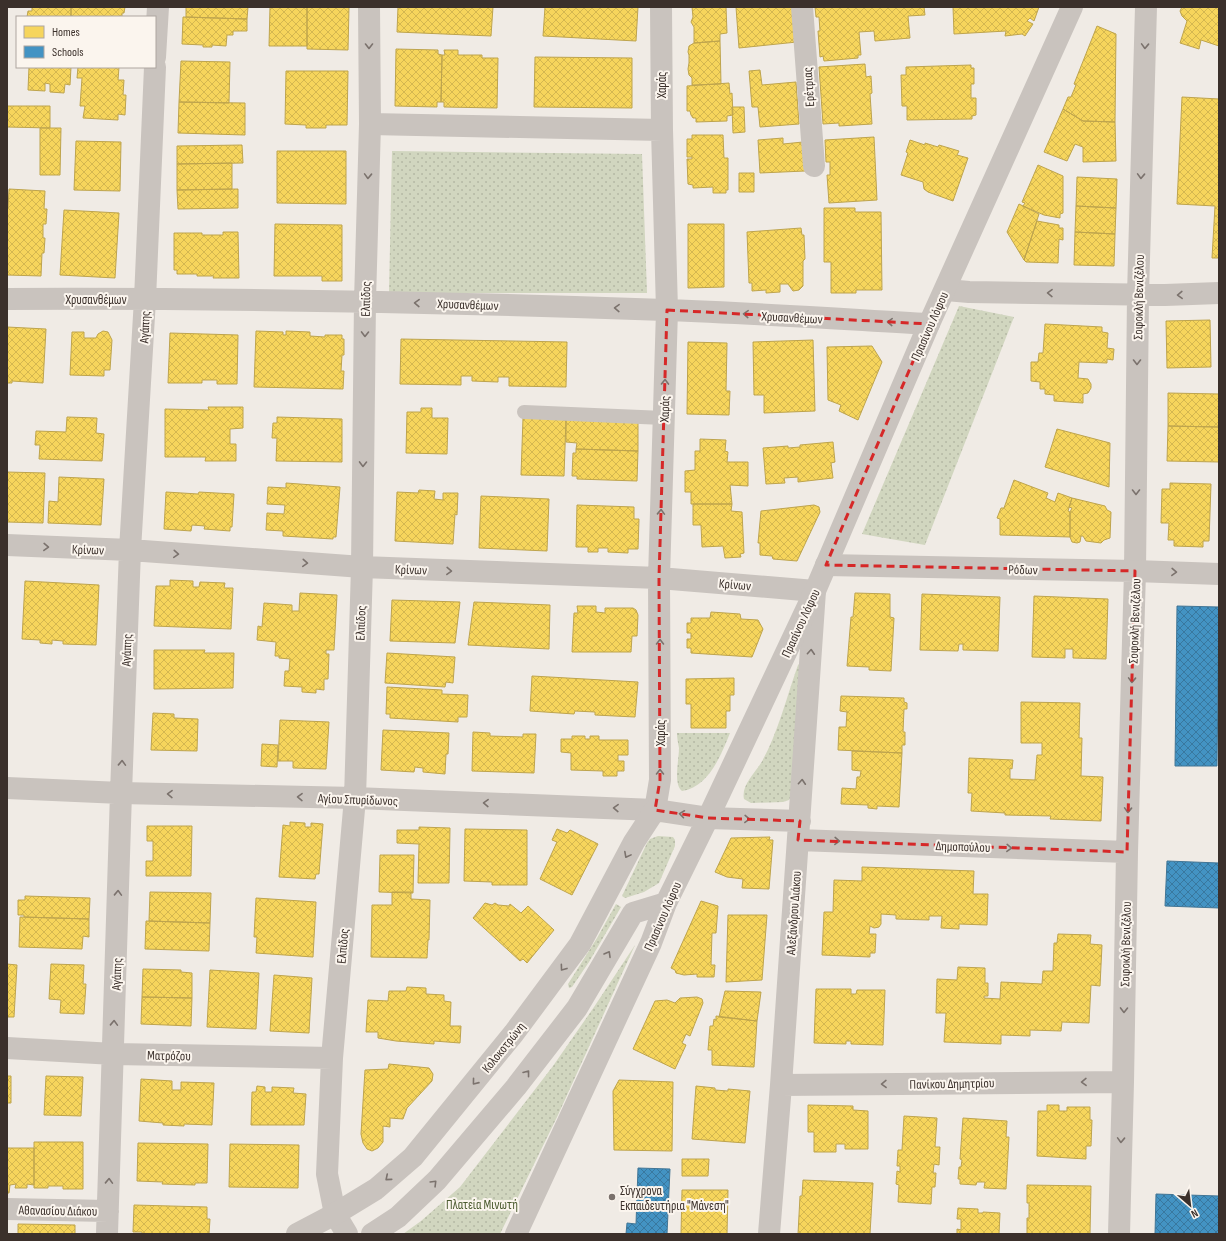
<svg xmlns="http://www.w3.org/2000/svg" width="1226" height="1241" viewBox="0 0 1226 1241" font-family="'Sofia Sans Condensed',sans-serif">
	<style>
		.grass { fill: url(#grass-dots) }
		.homes { fill: url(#homes-cross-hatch); stroke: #bea44d }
		.schools { fill: url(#schools-cross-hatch); stroke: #417595 }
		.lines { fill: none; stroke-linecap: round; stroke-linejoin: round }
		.service { stroke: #c9c3be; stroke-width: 14 }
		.minor { stroke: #c9c3be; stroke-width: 22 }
		.tertiary { stroke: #c9c3be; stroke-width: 22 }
		.oneway { stroke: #7b726d }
		.marked { fill: none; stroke: #d62828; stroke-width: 3; stroke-dasharray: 8 5; stroke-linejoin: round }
		.poi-dot { fill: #7a716c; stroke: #fbf5ee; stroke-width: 1.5 }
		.labels { text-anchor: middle; stroke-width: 4; stroke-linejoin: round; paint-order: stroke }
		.street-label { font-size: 13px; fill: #3b302b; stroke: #fbf5ee }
		.poi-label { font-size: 13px; fill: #3b302b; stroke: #fbf5ee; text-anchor: start }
		.park-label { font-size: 13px; fill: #4a5a2e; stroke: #fbf5ee }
	</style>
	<defs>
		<pattern id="grass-dots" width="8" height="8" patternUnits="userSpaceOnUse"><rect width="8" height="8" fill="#d1d6bf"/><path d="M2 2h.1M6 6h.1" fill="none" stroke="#b4b8a4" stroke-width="1.8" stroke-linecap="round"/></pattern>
		<pattern id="homes-cross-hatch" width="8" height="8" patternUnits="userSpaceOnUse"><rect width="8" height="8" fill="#f6d55c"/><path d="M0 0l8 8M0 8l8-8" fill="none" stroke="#d4b750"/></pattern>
		<pattern id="schools-cross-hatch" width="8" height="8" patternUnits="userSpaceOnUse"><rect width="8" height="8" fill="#4393c3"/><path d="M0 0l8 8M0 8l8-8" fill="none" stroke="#39789f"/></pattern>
	</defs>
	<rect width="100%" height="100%" fill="#f0ebe5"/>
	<!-- grass -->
	<path class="grass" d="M392 151 642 154 647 293H389Z
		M959 306 1014 317 925 545 862 534Z
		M801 662 792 794 789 800 783 802 751 803 744 799C741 786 754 774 761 763 777 736 787 696 798 665Z
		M677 733H730C721 755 709 787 682 791 673 784 679 760 679 748 678 743 677 738 677 733Z
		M658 836 673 837 675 840V846L659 883 644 892 625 898 622 896 647 843 650 839Z
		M616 904 621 907 589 962 572 987 569 988 568 984 597 938Z
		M635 945 558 1115 500 1234H403L421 1221 460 1187 553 1066 594 1007Z"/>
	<!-- homes -->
	<path class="homes" d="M32 7H71V17H27L28 11H32Z
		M71 7H125L124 13H122V17H71Z
		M186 7H248L247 19 186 17Z
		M270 7H307V46H269Z
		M307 7H349L348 50 307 49Z
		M398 7H493L491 36 397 32Z
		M545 7H638L636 41 543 36Z
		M692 7H726L727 33 720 34V41L694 43V27L691 22 693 17Z
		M736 7H794L797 42 739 48Z
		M815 7H924L925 15 908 16 910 38 875 41 874 31 859 32 861 55H858V58L824 61 823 56 820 57 818 31H820L819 17H816Z
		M953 7H1039L1034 21 1030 18 1027 21 1033 24 1025 36 1022 34 1005 36 1006 31 954 34Z
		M1182 7H1219V46L1201 40 1199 49 1180 43 1187 21 1182 16 1180 11Z
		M183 17 247 19V31H233V35H227L226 46 212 45V47H203V45L182 44Z
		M1097 26 1116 34 1115 122 1083 121 1063 109 1068 97H1071L1076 85 1074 84Z
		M720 41 721 84 692 85V78L689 75 688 69 689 63V55L688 52 689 46 694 43Z
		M396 49 438 50V54L442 55 441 102H437V107L395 106Z
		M444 50H458V55H482V58H498L497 108 444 107V102H441L442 55H445Z
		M535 57 632 58V108L534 107Z
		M181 61 230 62 229 103 179 102Z
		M865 64 866 77 871 76 872 93 870 94 872 124 839 126V123L823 124 819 67Z
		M971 65V68H974V84H971V98H976V115L972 116V119L907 120V106H902L901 75H906V67Z
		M29 67H71L70 85 65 84 64 93 50 92V84L45 83V91L28 90Z
		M78 67H119L118 80H124L123 95H126L125 115 118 114V120L83 118 85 106H80L82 78H77Z
		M760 70 762 85 796 82 799 124 760 127 758 107H752L749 71Z
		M286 71H348L347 125H326V128H306V125L285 124Z
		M729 83 730 94 732 93 733 115 727 116V121L696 122V118H693L691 115 690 111H687V86Z
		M1182 97 1219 99V258H1212L1215 206 1177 204Z
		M179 102 245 103V135L178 133Z
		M7 106H50V128L7 127Z
		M732 107H744L745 132 733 133Z
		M1063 109 1083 121 1115 122 1116 161 1083 162V147L1075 144 1067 161 1044 152Z
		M40 128H61L60 175H40Z
		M692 135H723L724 158H728V190H726V193H713V187L693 188V185L688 184 687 159H692V157H687V139H692Z
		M874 137 877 200 829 203 827 175H830V162H826L825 140Z
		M783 138V144L803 142 805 171 760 173 758 140Z
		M910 140 925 145V143L938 147 939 145 959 151 957 155 968 158 953 201 928 192 924 189 923 182 901 175 908 153 906 152Z
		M76 141 121 142 120 191 74 190Z
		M242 145 243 163 177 164V146Z
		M277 151H346V204L277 203Z
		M232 163V189L177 190V164Z
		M1038 165 1063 176V213L1060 214V218L1044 215 1023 206 1025 203 1022 202Z
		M739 173H754V192H739Z
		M1077 177 1117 179 1116 208 1076 206Z
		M9 189 45 191 44 209H47L46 224H43V238H45L44 253H42L41 276 7 275V208H8Z
		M238 189V208L178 209 177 190Z
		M1019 204 1039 214 1024 260 1007 232Z
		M1076 206 1116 208 1115 234 1075 232Z
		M824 208H855V212H881L882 290H856V293H831V262H824Z
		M64 210 119 213 115 278 60 275Z
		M1037 221 1059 225V228H1063V240L1059 239 1058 263 1026 262 1024 260Z
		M275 224 342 225V281H322V276H274Z
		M688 224H724V287L688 288Z
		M801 228 802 235H804L805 259 803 261V286L799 290 793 291 788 284H780V292L766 293V290L752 291V283H749L747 232Z
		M223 232H238L239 278H213L214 276H197V274H177V270H174V233H202V235H223Z
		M1075 232 1115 234 1114 266 1074 265Z
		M1210 320 1211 367 1167 368 1166 321Z
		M1045 324 1102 327V332L1108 333 1107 348 1114 349 1113 360 1107 359V363L1079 362 1078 378 1088 379 1091 384V388L1088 393 1083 394V403L1054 401V395L1045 394V389H1040V382L1031 381V362H1038L1039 353H1043Z
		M7 327 46 329 43 383 12 381V383H7Z
		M103 331 108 332 112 340 110 370H104V376L70 375 72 332H84V338H96L98 334Z
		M256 331 283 332V335H286V331L310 332V336L325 337V335H342V339H344V355H342L341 371H344L343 389 254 387Z
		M170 333 238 335 237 384H217V380H202V383H168Z
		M401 339 567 342 566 387 509 386V377H498V382L472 381V376H461V385L400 384Z
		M813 340 815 411 764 413V395H754L753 342Z
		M688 342 727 343 726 391H730L729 415 687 414Z
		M872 346 882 362 858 420 839 411 841 405 828 400 827 347Z
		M1168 393 1219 394V427L1168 426Z
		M208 407H243V428L230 429V444H236V461H205L206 457H165V409L209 410Z
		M421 408H432V418H448L447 454 406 453 407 412H421Z
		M67 417 97 418 96 433 104 434 102 461 39 459 40 445H35L36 431 66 432Z
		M277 417 342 419V462L276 461 277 438H272L273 423H277Z
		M523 418 566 419 564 476 521 475Z
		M566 419 638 421V451L576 449 577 443 566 442Z
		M1168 426 1219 427V462L1167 461Z
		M1057 429 1110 443 1109 487 1045 467Z
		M700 439 726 440 725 451 728 452 727 462H748V486L730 485 732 504H691V492H685V471L695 470V451H700Z
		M833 442 835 462 831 463 833 478 798 482V477L784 478 785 483 766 484 763 448 788 446V448L800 447V445Z
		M576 449 638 451 637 481 577 479V476H572L573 453H576Z
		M7 472 45 473 43 523 7 522Z
		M59 477 104 479 101 525 48 523 49 501 58 502Z
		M1014 480 1048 493 1046 498 1055 502 1058 493 1072 498 1068 511 1070 512V537L1000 535V519L997 518 1001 508H1004Z
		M286 483 340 487 336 537H333V539L283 536V531L266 530 267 513 284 514 285 505 267 504 268 487 286 488Z
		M1170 483 1211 484 1209 541H1203V547L1174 546V540H1168L1169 523H1161L1162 489H1170Z
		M419 490 435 491 434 499 443 500V493H458L457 515 455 514 453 544 395 541 397 492 418 493Z
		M166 492 198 494 199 492 234 494 232 527H230V531L204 529 205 526 192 525 191 531 164 529Z
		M481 496 549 499 547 551 479 548Z
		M1072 498 1105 506 1107 510 1111 512 1110 538 1104 540 1101 543 1086 541 1083 536H1081L1080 542 1077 543 1072 542 1070 537V512L1072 508 1069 507Z
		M693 504H732L731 511 742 512 744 553 740 554 741 557 725 558 723 546 702 547 701 525H693Z
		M577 505 634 507V519H639L638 549H628V553L608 552V548H598V552H588V547H576Z
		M814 505 819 507 820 512 797 561 773 559 772 556 760 555V543H758L761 511Z
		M170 580 193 581V587H199L200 582 225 583 224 588H233L231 629 154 626 156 586H170Z
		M25 581 99 585 96 645 63 644V641L52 640V644L40 643V640L22 639Z
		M300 593 337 595 334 650H326V654H329L328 679H324V690L316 689V693L302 692V687L284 686 285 671H289L290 659 279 658V656H275L276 642 257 640 258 626 262 627 264 603 292 605V611H299Z
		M855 593 890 594V617L894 618 891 671 869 670V667L847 666 851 617H853Z
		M922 594 1000 597 998 651 963 650V644H959L958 651 920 650Z
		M1034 596 1108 599 1106 659 1073 658V649H1065V658L1032 657Z
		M392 600 460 602 455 643 390 641Z
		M474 602 550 605 549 649 468 645Z
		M577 606H596V612L605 613V608H633L636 610 638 615 637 636H632L631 652H572L574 613H578Z
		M711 612 740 614 741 619 758 620 763 629 752 657 691 653V648H687V639H691V633H687V623H691V618H710Z
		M154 650H205L204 653H234L233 688 154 689Z
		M387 653 455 657 453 683 446 682 445 687 385 683Z
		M532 676 638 682 635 717 595 715V712L575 711 574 714 530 711Z
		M734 678V695H730V711H726V728H691V704H686V679Z
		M387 687 442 690V694L468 695 467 717H458V722L390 718V714H386Z
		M841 696 904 698V702L907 703V709H904L903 732H905V745H902V753L838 750 839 727H846L847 712 840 711Z
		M1021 702 1080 703 1079 738H1082L1081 776 1103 777 1101 821 1050 819 1051 816 1005 815V813L971 811 972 793H968L969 758 1013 760 1012 769 1010 768V779L1035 780 1037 755H1042V743H1021Z
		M153 713 174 714V718L198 719 197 751 151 750Z
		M280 720 329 722 326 769 293 768V761H278Z
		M383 730 449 733 448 754H446L445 774 423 772V768L415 767 414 772 381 770Z
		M473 732 490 733V736L523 737V734H536L534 773 472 771Z
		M572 736H585V739H590V736H599V740H628V755H618V761H624V771H617V776H603V771L571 770V753L561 752V739H572Z
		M262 744 278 745 277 767 261 766Z
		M852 751 902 753 899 807 877 806V809L868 808V805L841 804 842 788 856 789 857 777H860L861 771 852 770Z
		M290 822 305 823V827H311V823L323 824 319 874H316L315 879 279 877 283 825 290 826Z
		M147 826H192L191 876H146V861H153V841H147Z
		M419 827 450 828 449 883H418L419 844 397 843V830H419Z
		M465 829 527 830V885H492V882L464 881Z
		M557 829 567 833 570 830 598 844 572 895 540 879 557 842 552 840Z
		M770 837 769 840H773L769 889 742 888 743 879 727 877 715 872 731 838Z
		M380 855H414L413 893 379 892Z
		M862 867 974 871 973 894H988L987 925 959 924V929L941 928 942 916H929V920L896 919V915L881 914V924L879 927 874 928 870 926 869 934H876L875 953H870V957L822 955 824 912H833L834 880 862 881Z
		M150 892 211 893 210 923 149 921Z
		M392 892H411V899L430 900 429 940H428L427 958 371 957 372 905H392Z
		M25 896 90 898 89 919 24 917V915H18V900H25Z
		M256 898 316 902 313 957 256 953 257 937H254Z
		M701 901 718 906 716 933H712L711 965H715L714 977H697V974L684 975 676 973 675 970 671 968Z
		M485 903 492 905 495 903 498 905 509 906 510 904 521 913 528 906 554 930 527 963 523 959 520 961 473 918Z
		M728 915H767L762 980 726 982Z
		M20 917 89 919V937L83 936 82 949 19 947Z
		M146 921 210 923 209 951 145 949Z
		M1058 934 1091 935 1090 944 1102 945 1100 986 1091 985 1089 1023 1062 1022 1061 1031 1030 1030V1036L1001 1035V1044L944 1042 946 1013H936L937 979 957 980 958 967 985 968V983H988V996H984V998L1000 999 1001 982 1042 984 1043 971H1053L1054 943H1057Z
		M7 964 17 965 14 1017H7Z
		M51 964 84 965 83 984H86L84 1014 60 1013 61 1000 49 999Z
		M143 969 181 970V972L192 973V998L142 997Z
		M210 970 259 973 256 1029 207 1027Z
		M274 975 312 978 309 1033 270 1031Z
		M407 987 426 988V994L444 995V1001L451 1002 450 1026H461L460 1043 434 1041V1044L396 1041 378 1038V1032H366L368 1000 388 1001 389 991H406Z
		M816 989H851V994H856L857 990H885L883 1045 851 1044V1041H846V1044L814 1043Z
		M725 991 761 992 757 1021 719 1017Z
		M142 997 192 998 191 1026 141 1024Z
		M697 997 702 999 703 1003 690 1036 686 1034 682 1043 686 1045 675 1069 633 1049 655 1001 667 1000 675 1003 680 998Z
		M716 1016 757 1021 754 1067 712 1065V1050H708L710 1026H713L714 1019 716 1020Z
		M389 1064 429 1068 433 1074 432 1081 407 1108 403 1119 390 1118V1127L383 1126V1142L378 1148 372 1151 367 1149 363 1143 361 1134 365 1070 388 1069Z
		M7 1076H11V1103H7Z
		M46 1076 83 1077 81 1116 44 1115Z
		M141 1079 172 1081V1090H181V1082L214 1083 212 1125 184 1124V1126L163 1125V1123L139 1121Z
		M619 1080 673 1082 672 1151 614 1150 613 1091Z
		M257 1086 265 1087V1092H272V1087L294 1088 293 1093 306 1094 304 1125H251L252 1092H256Z
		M696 1086 715 1088V1090L728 1091V1089L750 1091 745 1143 692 1139Z
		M808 1105 853 1106V1110L868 1111V1149H845V1144H836V1152H814V1132H808Z
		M1047 1105H1059V1111H1067V1107H1090V1120H1092L1091 1146H1086V1159L1037 1156 1038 1111H1047Z
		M904 1116 937 1118 935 1147H940L939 1165 934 1164 933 1173H936L935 1187H932L931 1204 898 1202 899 1185 896 1184 897 1171 900 1172V1166H897L898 1150H902Z
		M963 1118 1007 1121 1006 1137H1009L1006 1189 984 1188 985 1182H977L976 1185 960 1184V1179H958L959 1167H961L962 1160 960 1159Z
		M34 1142H83V1189H63V1186H48V1188H34Z
		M138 1143 208 1144 207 1183H195V1185L162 1184 163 1182 137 1181Z
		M230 1144 299 1145 298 1188 229 1187Z
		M7 1148H34V1185L27 1184V1188H15L16 1184 10 1185 9 1193H7Z
		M682 1159H709L708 1176H682Z
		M803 1180 873 1183 870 1234H798L800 1196H802Z
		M1027 1185 1091 1186 1090 1234H1027V1218H1029V1203H1027Z
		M682 1190H728L727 1234H681Z
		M134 1205 207 1207V1219H210L209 1234H142V1232H133Z
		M958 1208 978 1209V1213H983V1212L1000 1213 999 1234H957V1229L961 1230V1219H957Z
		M18 1224 75 1225V1234H18Z"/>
	<!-- schools -->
	<path class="schools" d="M1177 606 1219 607 1217 766H1175Z
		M1167 861 1219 863V908L1165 906Z
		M638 1168 670 1169 667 1234H626L627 1223 636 1224Z
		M1156 1194 1219 1196V1234H1155Z"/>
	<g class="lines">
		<!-- service -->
		<path class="service" d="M524 412 664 418"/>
		<!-- minor -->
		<path class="minor" d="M802 7 814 166
			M155 57 158 7
			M370 124 662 130
			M946 290 969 292 1165 295 1219 293
			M7 299C226 298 446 302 665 310 753 313 841 319 929 324
			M7 545 130 550 362 567 659 578 815 591 781 1085 769 1234
			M826 565 1135 571
			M7 788 121 793 355 798 655 810 660 780 659 578 667 310 662 130 661 7
			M708 818 800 821
			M798 840 1127 852
			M7 1048 114 1054 332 1058
			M781 1085 1123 1082
			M7 1209 108 1211
			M107 1234 121 793 130 550 145 299 155 67
			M347 1234 335 1214 327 1174 332 1058 355 798 362 567 365 301 370 124 369 7
			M1119 1234 1123 1082 1127 852 1135 571 1138 295 1146 7"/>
		<!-- tertiary -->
		<path class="tertiary" d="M1135 571 1219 574
			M297 1234 335 1214 376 1189 413 1157 514 1033 580 944 634 842 655 810 708 818
			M372 1234 398 1217 437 1180 516 1087 577 1008 633 913 666 903
			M516 1234 651 943 666 903 708 818 815 591 929 324 1072 7"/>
	</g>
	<!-- one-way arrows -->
	<defs><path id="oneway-chevron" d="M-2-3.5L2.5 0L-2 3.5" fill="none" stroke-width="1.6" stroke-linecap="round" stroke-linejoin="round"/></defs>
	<g class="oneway">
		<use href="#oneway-chevron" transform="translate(369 46) rotate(90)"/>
		<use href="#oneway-chevron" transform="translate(1145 46) rotate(92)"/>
		<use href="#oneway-chevron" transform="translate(368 176) rotate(92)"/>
		<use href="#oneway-chevron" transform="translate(1141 176) rotate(92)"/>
		<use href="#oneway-chevron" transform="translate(1050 293) rotate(-179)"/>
		<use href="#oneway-chevron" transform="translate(1180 295) rotate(178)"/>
		<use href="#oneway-chevron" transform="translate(417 303) rotate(-178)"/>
		<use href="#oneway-chevron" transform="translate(617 308) rotate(-178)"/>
		<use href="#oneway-chevron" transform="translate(746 314) rotate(-177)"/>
		<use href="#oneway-chevron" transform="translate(890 322) rotate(-177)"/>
		<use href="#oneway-chevron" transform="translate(365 334) rotate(91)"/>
		<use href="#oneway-chevron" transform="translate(1137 362) rotate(90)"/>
		<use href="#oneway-chevron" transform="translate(665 382) rotate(-89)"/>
		<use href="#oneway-chevron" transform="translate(363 464) rotate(91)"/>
		<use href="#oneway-chevron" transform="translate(1136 492) rotate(90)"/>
		<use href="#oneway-chevron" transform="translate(661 512) rotate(-88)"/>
		<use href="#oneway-chevron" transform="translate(46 547) rotate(2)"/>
		<use href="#oneway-chevron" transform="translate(176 554) rotate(4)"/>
		<use href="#oneway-chevron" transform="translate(305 563) rotate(4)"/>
		<use href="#oneway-chevron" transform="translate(449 571) rotate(2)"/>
		<use href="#oneway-chevron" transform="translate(1174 572) rotate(2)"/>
		<use href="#oneway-chevron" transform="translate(660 642) rotate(-90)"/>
		<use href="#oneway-chevron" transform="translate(811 652) rotate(-86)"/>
		<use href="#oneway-chevron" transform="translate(1132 680) rotate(92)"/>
		<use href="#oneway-chevron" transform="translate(122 763) rotate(-88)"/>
		<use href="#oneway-chevron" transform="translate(660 772) rotate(-90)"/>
		<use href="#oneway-chevron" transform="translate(802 782) rotate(-86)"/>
		<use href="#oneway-chevron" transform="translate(170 794) rotate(-179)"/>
		<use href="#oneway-chevron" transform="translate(300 797) rotate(-179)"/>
		<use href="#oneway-chevron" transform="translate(486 803) rotate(-178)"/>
		<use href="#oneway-chevron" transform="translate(616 808) rotate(-178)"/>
		<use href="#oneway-chevron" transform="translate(1128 810) rotate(92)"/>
		<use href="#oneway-chevron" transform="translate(682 814) rotate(-172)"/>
		<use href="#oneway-chevron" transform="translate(747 819) rotate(2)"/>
		<use href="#oneway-chevron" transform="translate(837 841) rotate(2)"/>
		<use href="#oneway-chevron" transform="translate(1009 848) rotate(2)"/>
		<use href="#oneway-chevron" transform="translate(627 855) rotate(118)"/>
		<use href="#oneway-chevron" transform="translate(118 893) rotate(-88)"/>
		<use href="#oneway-chevron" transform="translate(608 954) rotate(-60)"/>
		<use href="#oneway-chevron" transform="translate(563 968) rotate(126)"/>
		<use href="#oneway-chevron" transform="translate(1124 1010) rotate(91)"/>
		<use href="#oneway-chevron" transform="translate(114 1023) rotate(-88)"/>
		<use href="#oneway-chevron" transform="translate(527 1073) rotate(-52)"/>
		<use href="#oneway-chevron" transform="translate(475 1082) rotate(129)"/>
		<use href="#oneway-chevron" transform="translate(1084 1082) rotate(179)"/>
		<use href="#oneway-chevron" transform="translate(884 1084) rotate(179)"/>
		<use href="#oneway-chevron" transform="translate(1121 1140) rotate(92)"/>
		<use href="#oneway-chevron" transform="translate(388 1178) rotate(140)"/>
		<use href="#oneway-chevron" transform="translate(109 1181) rotate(-88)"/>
		<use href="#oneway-chevron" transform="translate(434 1183) rotate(-45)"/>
	</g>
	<!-- marked area -->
	<path class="marked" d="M667 310 929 324 826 565 1135 571 1127 852 798 840 800 821 708 818 655 810 660 780 659 578Z"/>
	<!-- markers -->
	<circle class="poi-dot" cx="612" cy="1197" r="4"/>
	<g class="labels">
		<!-- street labels -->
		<g class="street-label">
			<text transform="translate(661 85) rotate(-90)" y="5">Χαράς</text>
			<text transform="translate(808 87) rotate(-94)" y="5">Ερέτριας</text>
			<text transform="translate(1138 297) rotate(-89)" y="5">Σοφοκλή Βενιζέλου</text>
			<text x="96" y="304">Χρυσανθέμων</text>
			<text transform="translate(365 299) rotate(-89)" y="5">Ελπίδος</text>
			<text transform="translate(468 304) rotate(2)" y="5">Χρυσανθέμων</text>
			<text transform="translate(792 317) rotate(3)" y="5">Χρυσανθέμων</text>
			<text transform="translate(929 326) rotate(-66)" y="5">Πρασίνου Λόφου</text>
			<text transform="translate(144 327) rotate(-87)" y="5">Αγάπης</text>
			<text transform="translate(664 409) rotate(-88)" y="5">Χαράς</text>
			<text transform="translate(88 549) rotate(2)" y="5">Κρίνων</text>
			<text transform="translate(411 569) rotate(2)" y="5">Κρίνων</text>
			<text transform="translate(1023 569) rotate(1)" y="5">Ρόδων</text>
			<text transform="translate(735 584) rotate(5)" y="5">Κρίνων</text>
			<text transform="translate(1134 621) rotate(-88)" y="5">Σοφοκλή Βενιζέλου</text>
			<text transform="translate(360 623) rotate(-88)" y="5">Ελπίδος</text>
			<text transform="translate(800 623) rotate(-65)" y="5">Πρασίνου Λόφου</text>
			<text transform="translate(126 650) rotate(-88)" y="5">Αγάπης</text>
			<text transform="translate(660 733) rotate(-90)" y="5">Χαράς</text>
			<text transform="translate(358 799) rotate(2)" y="5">Αγίου Σπυρίδωνος</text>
			<text transform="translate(963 846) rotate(2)" y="5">Δημοπούλου</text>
			<text transform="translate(793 913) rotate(-86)" y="5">Αλεξάνδρου Διάκου</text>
			<text transform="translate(662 916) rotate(-66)" y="5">Πρασίνου Λόφου</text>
			<text transform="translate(1125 944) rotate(-89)" y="5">Σοφοκλή Βενιζέλου</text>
			<text transform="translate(342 946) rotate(-85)" y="5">Ελπίδος</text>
			<text transform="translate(116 974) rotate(-88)" y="5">Αγάπης</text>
			<text transform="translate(503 1047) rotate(-51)" y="5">Κολοκοτρώνη</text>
			<text transform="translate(169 1055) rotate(1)" y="5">Ματρόζου</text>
			<text transform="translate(952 1083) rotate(-1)" y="5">Πανίκου Δημητρίου</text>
			<text transform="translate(58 1210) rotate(1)" y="5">Αθανασίου Διάκου</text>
		</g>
		<!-- poi labels -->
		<g class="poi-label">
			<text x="620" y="1195">Σύγχρονα<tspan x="620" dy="15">Εκπαιδευτήρια "Μάνεση"</tspan></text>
		</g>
		<!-- park labels -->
		<g class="park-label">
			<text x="482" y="1209">Πλατεία Μινωτή</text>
		</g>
	</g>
	<!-- border -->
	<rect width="1226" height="1241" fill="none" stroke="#3b302b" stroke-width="16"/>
	<!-- legend -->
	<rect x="16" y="16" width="140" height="52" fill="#fbf5ee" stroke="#aea6a0"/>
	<rect x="24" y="26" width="20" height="12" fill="#f6d55c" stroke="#aea6a0"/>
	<text x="52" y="36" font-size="12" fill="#3b302b">Homes</text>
	<rect x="24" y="46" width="20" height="12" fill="#4393c3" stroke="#aea6a0"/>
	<text x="52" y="56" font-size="12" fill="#3b302b">Schools</text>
	<!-- north arrow -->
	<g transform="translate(1190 1205) rotate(152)" stroke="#fbf5ee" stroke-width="3" paint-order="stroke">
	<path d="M0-3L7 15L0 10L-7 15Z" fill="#3b302b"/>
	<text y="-6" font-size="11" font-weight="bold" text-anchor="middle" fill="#3b302b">N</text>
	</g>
</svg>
